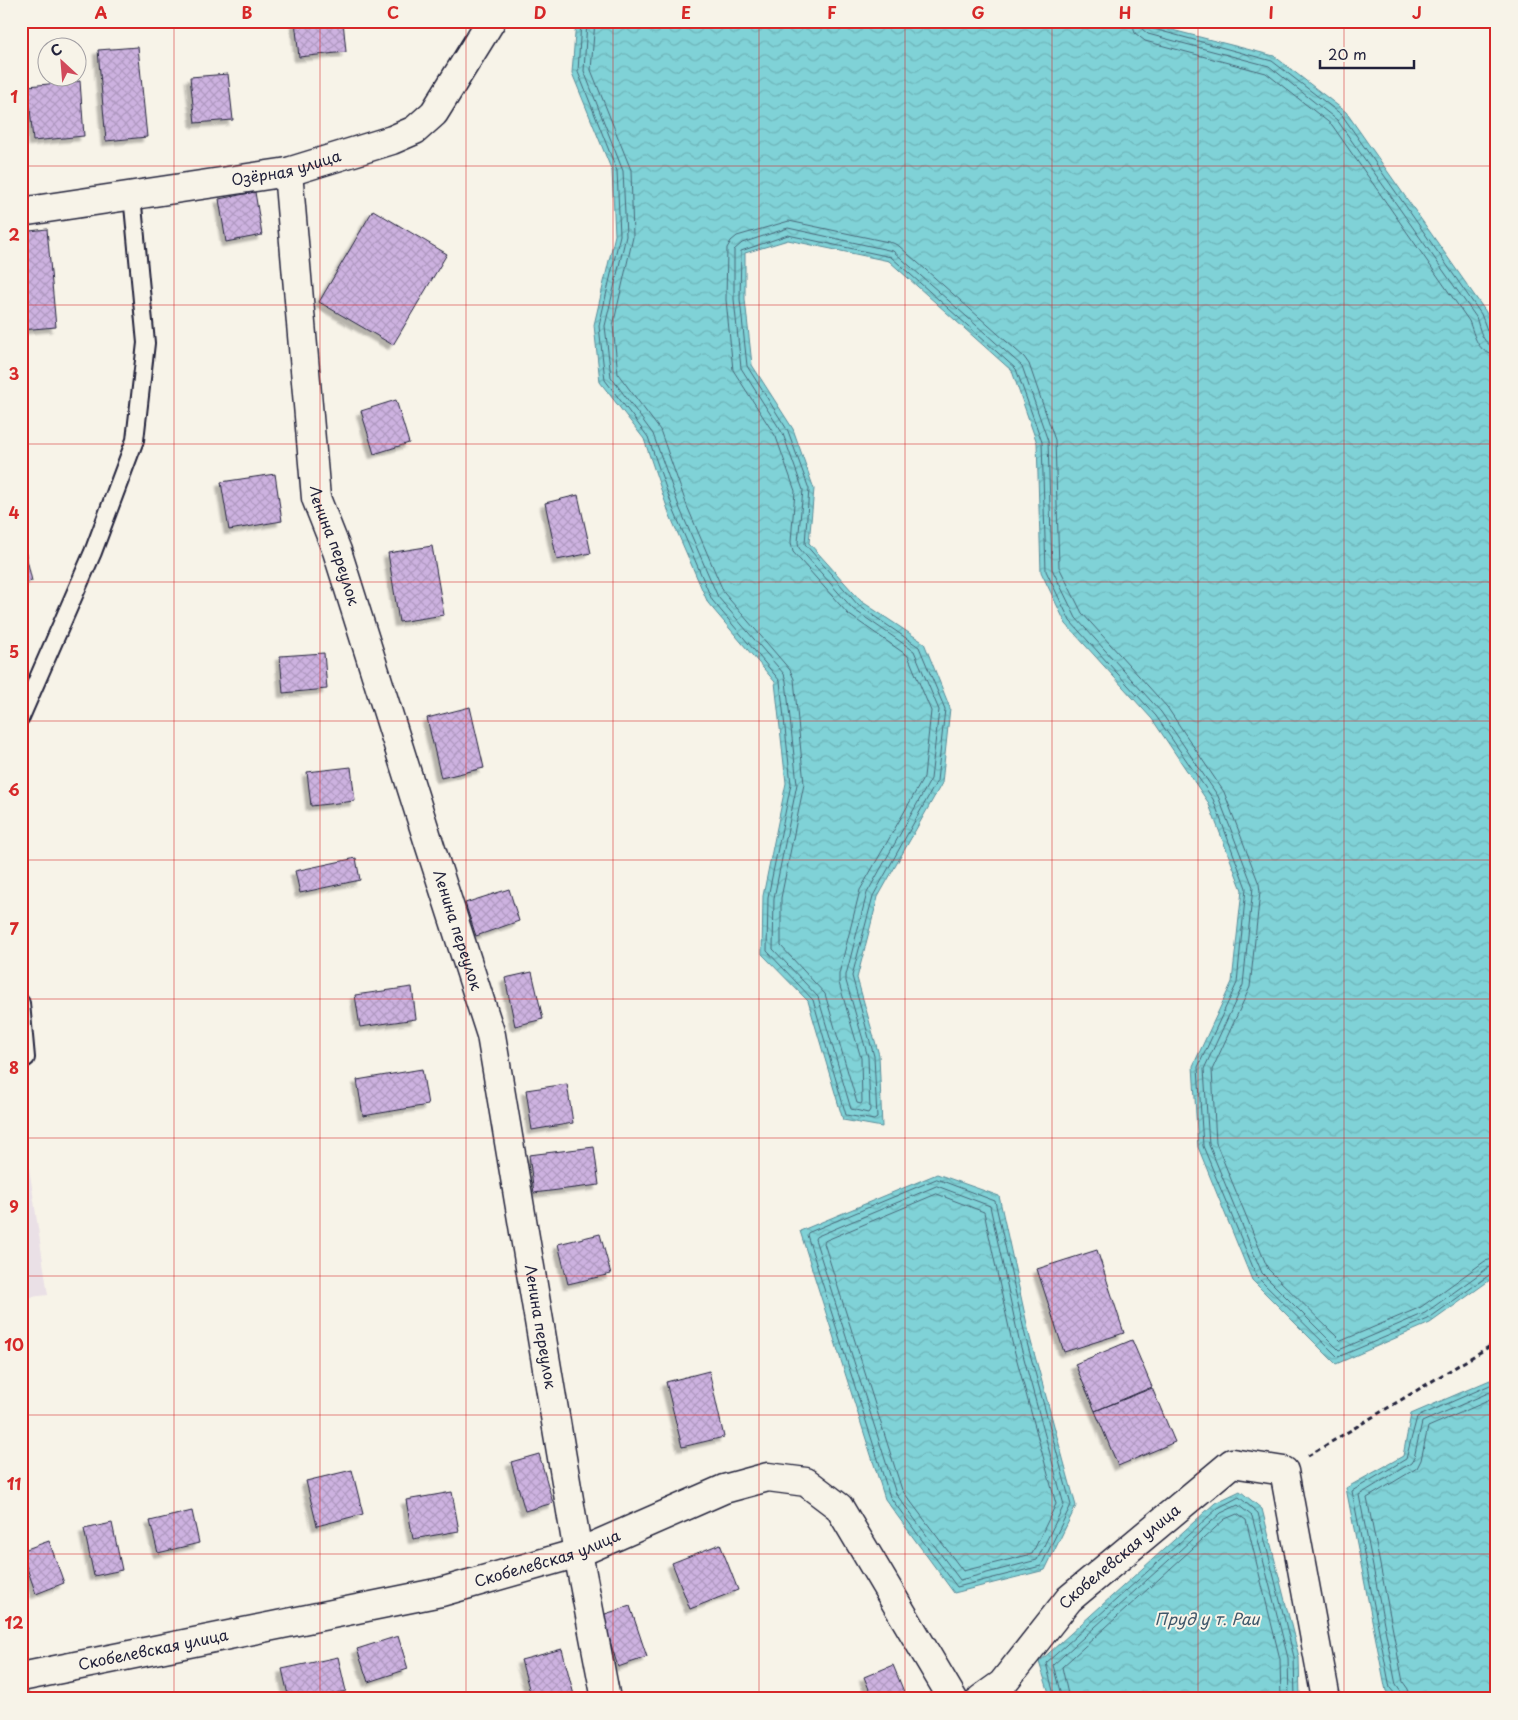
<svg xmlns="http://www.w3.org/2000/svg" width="1518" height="1720" viewBox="0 0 1518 1720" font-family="'Playpen Sans',sans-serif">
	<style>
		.built { fill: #eae0e6 }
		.water { fill: url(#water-waves); stroke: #5a8c99 }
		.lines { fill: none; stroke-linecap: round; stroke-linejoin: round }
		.shore { stroke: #486879; stroke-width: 1 }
		.building { fill: url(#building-cross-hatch); stroke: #22223b; filter: url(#shadow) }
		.lane-casing { stroke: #22223b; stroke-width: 20 }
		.street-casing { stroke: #22223b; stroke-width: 31 }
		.secondary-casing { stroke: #22223b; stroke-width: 31 }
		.path { stroke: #22223b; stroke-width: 3; stroke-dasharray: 5 4; stroke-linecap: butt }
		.lane { stroke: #f7f3e8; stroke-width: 16 }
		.street { stroke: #f7f3e8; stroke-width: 28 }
		.secondary { stroke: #f7f3e8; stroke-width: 28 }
		.grid { fill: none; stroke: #d62828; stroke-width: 1; stroke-opacity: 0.55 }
		.labels { text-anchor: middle; stroke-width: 4; stroke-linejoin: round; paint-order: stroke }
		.street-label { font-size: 15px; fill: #22223b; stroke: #f7f3e8 }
		.water-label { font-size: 16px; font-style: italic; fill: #3e576a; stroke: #f7f3e8 }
		.neatline { fill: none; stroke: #d62828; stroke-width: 2 }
		.grid-label { font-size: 16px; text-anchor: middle; font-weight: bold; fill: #d62828 }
	</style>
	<defs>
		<pattern id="water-waves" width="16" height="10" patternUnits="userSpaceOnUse" patternTransform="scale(1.25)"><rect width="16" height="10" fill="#80d2d7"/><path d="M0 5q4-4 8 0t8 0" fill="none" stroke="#6eb4b9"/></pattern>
		<pattern id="building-cross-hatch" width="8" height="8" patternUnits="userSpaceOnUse" patternTransform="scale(1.25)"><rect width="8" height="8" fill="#cdb2e0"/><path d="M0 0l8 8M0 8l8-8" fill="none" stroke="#b099c1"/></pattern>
		<filter id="shadow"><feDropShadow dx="-4.5" dy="4.5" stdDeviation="1" flood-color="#0004"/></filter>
	</defs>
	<rect width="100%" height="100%" fill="#f7f3e8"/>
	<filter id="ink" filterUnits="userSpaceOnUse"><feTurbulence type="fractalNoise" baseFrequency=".02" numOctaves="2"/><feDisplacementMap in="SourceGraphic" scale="10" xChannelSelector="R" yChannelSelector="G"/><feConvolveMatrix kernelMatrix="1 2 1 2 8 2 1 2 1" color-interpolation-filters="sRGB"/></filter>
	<g filter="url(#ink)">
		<!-- built -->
		<path class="built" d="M21 1114 48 1295 21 1298Z"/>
		<!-- water -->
		<path class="water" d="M576 21H1144L1176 31 1274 56 1346 112 1486 312 1497 342V1275L1430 1323 1336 1364 1252 1280 1198 1147 1193 1066 1232 982 1242 890 1208 802 1152 719 1066 624 1041 572 1037 443 1012 371 889 261 788 240 745 253V299L752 365 793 429 814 489 809 543 861 601 924 643 950 708 942 783 878 897 857 978 879 1055 882 1127 843 1120 808 1001 762 954 763 896 786 783 775 682 708 603 669 513 644 439 600 382 594 325 615 235 612 171 572 73Z
			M937 1174 999 1196 1030 1338 1076 1506 1045 1570 954 1593 885 1499 800 1231Z
			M1497 1377V1699H1393L1386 1691 1346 1488 1403 1456 1411 1414Z
			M1240 1491 1262 1509 1299 1657 1300 1699H1051L1039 1662 1215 1503Z"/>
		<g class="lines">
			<!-- shore -->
			<path class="shore" d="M581 21 578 72 617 171 620 235 599 326 605 380 648 437 674 511 712 600 780 681 791 784 768 897 767 951 813 1000 846 1115 874 1120 877 1118 874 1056 852 976 873 896 937 781 945 709 919 647 858 605 805 544 809 489 788 431 747 366 740 299 741 251 788 235 891 257 1016 369 1042 442 1046 571 1070 621 1156 716 1213 799 1246 888 1237 983 1198 1067 1203 1146 1257 1277 1338 1357 1428 1319 1492 1273 1497 1272
				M587 21 584 71 623 171 626 236 605 326 611 377 653 434 680 509 718 597 784 674 786 681 797 784 774 898 773 949 818 997 851 1109 868 1113 870 1110 868 1057 846 981V975L867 893 931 779 939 710 914 651 853 609 799 548 798 542 803 490 783 434 741 368 734 299V250L742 243 788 228 893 251 1022 366 1048 441 1052 569 1076 618 1161 712 1218 796 1253 887 1243 985 1204 1069 1209 1145 1262 1273 1339 1350 1425 1313 1489 1267 1497 1265
				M595 21 591 70 631 170 633 237 613 326 618 374 660 430 687 506 724 593 790 670 794 679 804 784 781 898V946L825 994 857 1103 861 1104 862 1102 861 1058 839 983V974L860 890 924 777 931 711 908 656 848 614 793 552 791 542 795 491 776 437 733 370 726 300 727 248 731 241 737 236 789 221 893 243 899 246 1024 357 1029 364 1055 440 1059 567 1082 613 1167 707 1224 792 1259 884 1260 892 1250 987 1212 1070 1216 1143 1268 1269 1341 1341 1421 1307 1485 1261 1497 1258
				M1132 21 1135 33 1145 41 1266 73 1332 125 1469 321C1475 336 1477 354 1497 355
				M1140 21 1142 29 1148 34 1269 66 1337 120 1476 317C1480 329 1482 346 1497 347
				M1146 21 1147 26 1150 28 1272 61 1342 115 1481 314 1490 338 1497 341
				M937 1179 995 1201 1026 1339 1071 1505 1041 1566 957 1587 890 1497 807 1235 808 1233Z
				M937 1186 990 1206 1019 1340 1064 1505 1037 1560 960 1580 896 1494 815 1239 816 1237Z
				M937 1194 984 1212 1012 1342 1056 1504 1032 1554 963 1571 902 1490 824 1243 825 1241Z
				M1055 1699 1046 1663 1218 1508 1239 1497 1258 1513 1294 1657 1295 1699
				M1062 1699 1053 1665 1221 1513 1238 1505 1252 1516 1288 1658 1289 1699
				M1069 1699 1062 1667 1225 1519 1237 1514 1246 1520 1280 1659 1281 1699
				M1396 1699 1395 1694 1390 1688 1352 1491 1406 1459 1417 1417 1497 1382
				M1402 1699 1401 1692 1396 1685 1359 1495 1411 1463 1414 1458 1422 1422 1497 1389
				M1410 1699 1408 1689 1403 1682 1367 1498 1417 1468 1421 1460 1428 1427 1497 1397"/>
		</g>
		<!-- building -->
		<path class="building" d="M295 21H343L346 52 299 57Z
			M138 47 147 137 106 141 98 50Z
			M228 74 233 120 195 123 190 77Z
			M80 81 84 136 33 141 28 86Z
			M255 192 262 235 226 242 219 199Z
			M373 210 447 254 393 345 319 302Z
			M47 229 56 327 21 330V232Z
			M396 400 409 443 374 454 361 411Z
			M275 474 282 521 229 530 221 482Z
			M578 495 591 553 557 560 545 503Z
			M21 533 32 581 21 584Z
			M432 546 444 615 399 622 388 553Z
			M324 653 327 689 283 693 280 656Z
			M470 707 484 768 441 778 427 718Z
			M351 767 355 801 311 806 307 772Z
			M356 858 360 880 300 893 295 871Z
			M509 889 519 921 476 936 465 903Z
			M532 972 543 1019 515 1026 505 978Z
			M412 987 416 1019 360 1027 355 995Z
			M422 1069 428 1105 363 1116 357 1080Z
			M567 1084 573 1123 532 1130 526 1090Z
			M594 1147 599 1185 534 1193 529 1155Z
			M600 1234 611 1274 568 1284 558 1244Z
			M1097 1250 1124 1333 1064 1352 1037 1269Z
			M1132 1340 1152 1387 1095 1411 1075 1364Z
			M709 1371 724 1437 682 1447 666 1382Z
			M1152 1388 1175 1442 1118 1466 1095 1411Z
			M539 1454 553 1503 525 1511 511 1462Z
			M352 1470 363 1514 317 1526 306 1481Z
			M452 1492 459 1531 413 1539 406 1500Z
			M192 1511 199 1543 158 1553 150 1521Z
			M112 1523 122 1570 94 1576 84 1529Z
			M49 1541 64 1583 36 1594 21 1551Z
			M720 1544 738 1590 690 1609 672 1563Z
			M630 1606 647 1657 618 1667 602 1615Z
			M398 1636 408 1669 368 1682 357 1649Z
			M562 1649 575 1699H532L521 1660Z
			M338 1657 346 1691 311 1699H289L282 1669Z
			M893 1665 907 1699H873L864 1677Z"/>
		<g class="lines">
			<defs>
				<path id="lane" d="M21 717 93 552 135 440 146 343 132 195
					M21 1003 26 1058"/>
				<g id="street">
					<path id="s1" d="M288 172 316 498 337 551 427 837 491 1035 578 1553 606 1699"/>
					<path id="s2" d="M21 1677 441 1592 578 1553 724 1489 768 1477 806 1482 839 1507 953 1699"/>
					<path id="s3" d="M981 1699 1002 1684 1069 1599 1232 1463 1284 1471 1326 1699"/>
				</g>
				<g id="secondary">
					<path id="s4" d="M21 212 288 172 392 140 415 130 434 113 491 21"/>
				</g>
			</defs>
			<!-- lane casing -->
			<use href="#lane" class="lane-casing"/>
			<!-- street casing -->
			<use href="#street" class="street-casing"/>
			<!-- secondary casing -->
			<use href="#secondary" class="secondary-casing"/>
			<!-- path -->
			<path class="path" d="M1308 1456 1497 1342"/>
			<!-- lane -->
			<use href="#lane" class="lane"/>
			<!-- street -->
			<use href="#street" class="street"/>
			<!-- secondary -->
			<use href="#secondary" class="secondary"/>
		</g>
	</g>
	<!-- grid -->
	<path class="grid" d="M174 21V1699M320 21V1699M466 21V1699M613 21V1699M759 21V1699M905 21V1699M1052 21V1699M1198 21V1699M1344 21V1699M21 166H1497M21 305H1497M21 444H1497M21 582H1497M21 721H1497M21 860H1497M21 999H1497M21 1138H1497M21 1276H1497M21 1415H1497M21 1554H1497"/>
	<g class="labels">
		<!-- street labels -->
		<g class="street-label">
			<text dy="5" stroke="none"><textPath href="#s4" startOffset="269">Озёрная улица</textPath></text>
			<text dy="5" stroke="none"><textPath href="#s1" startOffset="378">Ленина переулок</textPath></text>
			<text dy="5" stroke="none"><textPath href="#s1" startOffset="782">Ленина переулок</textPath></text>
			<text dy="5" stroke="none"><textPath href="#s1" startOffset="1188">Ленина переулок</textPath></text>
			<text dy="5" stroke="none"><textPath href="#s2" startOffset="540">Скобелевская улица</textPath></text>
			<text dy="5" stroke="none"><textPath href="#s3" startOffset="200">Скобелевская улица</textPath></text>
			<text dy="5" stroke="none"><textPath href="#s2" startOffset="135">Скобелевская улица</textPath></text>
		</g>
		<!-- water labels -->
		<g class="water-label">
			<text x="1207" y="1625">Пруд у т. Раи</text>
		</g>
	</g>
	<!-- margin -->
	<rect width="1518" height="1720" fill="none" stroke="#f7f3e8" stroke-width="55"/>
	<!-- north arrow -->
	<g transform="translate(62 62) rotate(334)"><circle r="24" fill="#f7f3e8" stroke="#a29fa3"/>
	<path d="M0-4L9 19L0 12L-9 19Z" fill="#d1495b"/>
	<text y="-8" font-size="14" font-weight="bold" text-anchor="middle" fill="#22223b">С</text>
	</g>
	<!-- scale -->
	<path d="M1320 60v8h94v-8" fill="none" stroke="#22223b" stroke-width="2.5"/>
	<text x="1328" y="60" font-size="15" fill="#22223b" stroke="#f7f3e8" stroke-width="4" paint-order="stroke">20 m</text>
	<rect x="28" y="28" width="1462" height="1664" class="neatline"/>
	<g class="grid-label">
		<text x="101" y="19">A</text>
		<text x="247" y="19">B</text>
		<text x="393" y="19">C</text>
		<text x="540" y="19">D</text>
		<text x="686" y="19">E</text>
		<text x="832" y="19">F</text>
		<text x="978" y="19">G</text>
		<text x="1125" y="19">H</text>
		<text x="1271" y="19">I</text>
		<text x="1417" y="19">J</text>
		<text x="14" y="103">1</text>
		<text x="14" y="241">2</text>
		<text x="14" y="380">3</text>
		<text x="14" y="519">4</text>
		<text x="14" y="658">5</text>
		<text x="14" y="796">6</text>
		<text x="14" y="935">7</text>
		<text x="14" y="1074">8</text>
		<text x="14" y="1213">9</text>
		<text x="14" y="1351">10</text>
		<text x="14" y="1490">11</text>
		<text x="14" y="1629">12</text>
	</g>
</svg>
